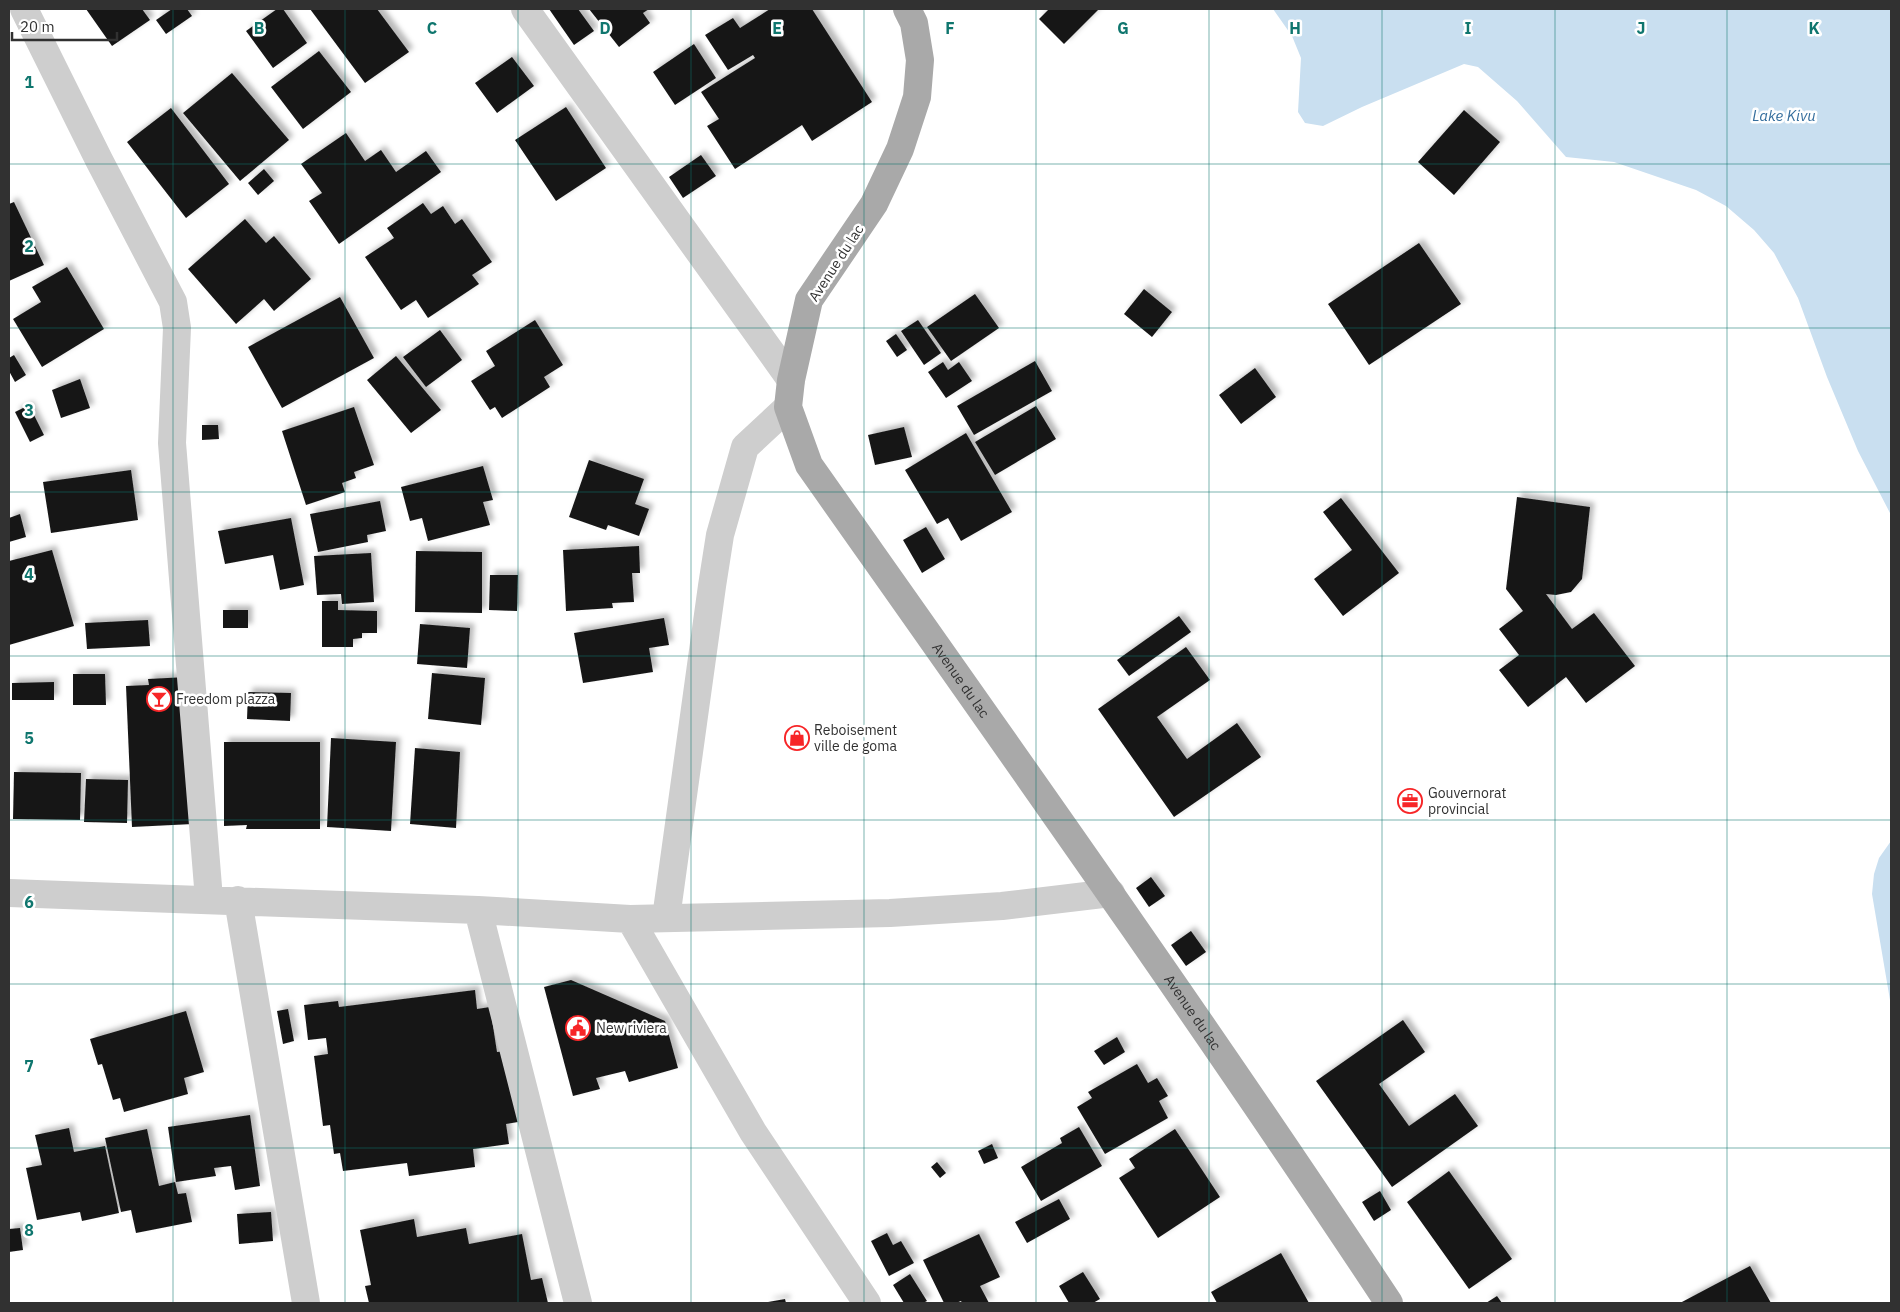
<svg xmlns="http://www.w3.org/2000/svg" width="1900" height="1312" viewBox="0 0 1900 1312" font-family="'IBM Plex Sans',sans-serif">
	<style>
		.water { fill: #c9dff0 }
		.building { fill: #181818; filter: url(#shadow) }
		.lines { fill: none; stroke-linecap: round; stroke-linejoin: round }
		.minor { stroke: #cecece; stroke-width: 28 }
		.major { stroke: #a9a9a9; stroke-width: 28 }
		.grid { fill: none; stroke: #0f766e; stroke-width: 1; stroke-opacity: 0.55 }
		.labels { text-anchor: middle; stroke-width: 5; stroke-linejoin: round; paint-order: stroke }
		.street-label { font-size: 14px; fill: #313131; stroke: #fff }
		.poi-label { font-size: 14px; fill: #313131; stroke: #fff; text-anchor: start }
		.water-label { font-size: 15px; font-style: italic; fill: #356e9d; stroke: #fff }
		.grid-label { font-size: 16px; text-anchor: middle; font-weight: bold; fill: #0f766e; stroke: #fff; stroke-width: 5; stroke-linejoin: round; paint-order: stroke }
	</style>
	<defs>
		<filter id="shadow"><feDropShadow dx="4.5" dy="-4.5" stdDeviation="2.5" flood-color="#0004"/></filter>
	</defs>
	<rect width="100%" height="100%" fill="#fff"/>
	<!-- water -->
	<path class="water" d="M1273 9H1891V515L1858 451 1827 377 1798 298 1774 253 1754 230 1726 206 1696 190 1614 162 1566 157 1517 101 1478 67 1464 64 1362 107 1323 126 1305 123 1298 112 1301 58 1292 36Z
		M1891 841V1006L1872 894 1874 874 1879 858Z"/>
	<!-- building -->
	<path class="building" d="M86 9H142L150 20 112 46Z
		M172 9H187L192 16 166 34 156 20Z
		M277 9H283L307 43 273 68 246 31Z
		M310 9H377L409 52 365 83Z
		M549 9H578L594 31 574 45Z
		M589 9H649L643 13 650 23 619 47Z
		M770 9H812L872 102 812 141 802 125 735 169 707 126 719 119 701 92 755 58 753 55 728 70 705 35 733 18 740 28Z
		M1049 9H1099L1064 44 1039 19Z
		M694 44 716 78 675 105 653 72Z
		M319 51 351 92 303 129 271 87Z
		M512 57 534 86 497 113 475 83Z
		M232 73 289 140 240 181 183 113Z
		M566 107 606 168 556 201 515 140Z
		M171 108 229 184 186 218 127 142Z
		M1464 110 1500 142 1454 195 1418 162Z
		M346 133 365 161 381 150 396 172 426 151 441 172 339 244 309 201 322 193 301 164Z
		M701 155 716 176 683 198 669 177Z
		M264 169 274 181 258 195 248 183Z
		M14 202 44 265 9 281V204Z
		M423 203 431 214 443 206 455 224 462 219 492 262 472 275 479 284 428 318 416 300 401 310 365 257 394 238 387 228Z
		M245 219 266 243 274 236 311 279 274 311 264 299 236 324 188 269Z
		M1419 243 1461 304 1369 365 1328 304Z
		M67 267 104 329 42 367 13 319 41 302 32 287Z
		M1144 289 1172 312 1152 337 1124 314Z
		M975 294 999 328 951 361 927 327Z
		M340 297 374 358 282 408 248 347Z
		M535 320 563 365 544 377 550 387 502 418 495 407 490 410 471 381 495 366 486 351Z
		M918 320 941 353 924 365 901 331Z
		M440 330 462 360 426 387 403 357Z
		M896 334 907 350 897 357 886 341Z
		M14 355 26 375 15 382 9 371V358Z
		M396 356 441 410 411 433 367 380Z
		M1035 361 1052 391 974 435 957 406Z
		M943 362 948 370 959 362 972 381 946 398 928 372Z
		M1255 368 1276 397 1241 424 1219 395Z
		M80 379 90 408 61 418 52 390Z
		M29 405 44 435 30 442 15 412Z
		M1036 406 1056 439 995 475 975 442Z
		M354 407 374 465 354 472 356 478 342 483 345 492 306 505 282 431Z
		M202 425H218L219 439 202 440Z
		M904 427 912 457 875 465 868 435Z
		M966 433 1012 512 961 541 948 518 937 524 905 470Z
		M589 460 644 479 635 504 649 509 639 536 608 525 606 530 569 517Z
		M483 466 493 500 483 502 490 525 428 541 422 518 410 521 401 487Z
		M131 470 138 520 51 533 43 482Z
		M1517 497 1590 507 1582 579 1571 592 1556 595 1546 594 1572 629 1594 613 1635 666 1586 703 1566 677 1528 707 1499 670 1519 655 1499 629 1523 611 1506 589Z
		M1341 498 1399 573 1343 616 1314 579 1352 550 1323 512Z
		M380 501 386 531 367 535 368 542 318 552 310 514Z
		M20 514 26 537 9 542V518Z
		M291 518 304 585 280 590 273 555 225 564 218 531Z
		M926 527 945 559 922 573 903 540Z
		M639 546 640 573H632L634 602 612 603 613 608 566 611 563 550Z
		M52 550 74 626 9 645V561Z
		M416 551 482 552V613L415 612Z
		M371 553 374 602 342 604 341 594 317 595 314 556Z
		M490 575H518L517 611 489 610Z
		M322 601H338V610L377 611V633H362V638L353 639V647H322Z
		M223 610H248V628H223Z
		M1179 616 1191 632 1129 676 1117 660Z
		M664 618 669 645 649 648 653 672 583 683 574 633Z
		M148 620 150 646 87 649 85 623Z
		M420 624 470 628 467 668 417 664Z
		M1186 647 1210 680 1157 717 1187 759 1237 723 1261 757 1174 817 1098 709Z
		M432 673 485 678 481 725 428 719Z
		M73 674H105L106 705H73Z
		M187 677 193 824 132 827 126 686 149 685 148 679Z
		M54 682V700H12V683Z
		M248 692 291 693 290 721 247 719Z
		M331 738 396 742 391 831 327 827Z
		M224 742H320V829H246L247 825 224 826Z
		M415 748 460 752 456 828 410 824Z
		M14 772 81 773 80 820 13 819Z
		M86 779 128 780 127 823 84 822Z
		M1151 877 1165 896 1149 907 1136 888Z
		M1191 931 1206 952 1186 966 1171 945Z
		M571 980 665 1021 678 1068 629 1082 625 1071 596 1078 600 1089 573 1096 544 987Z
		M475 990 477 1009 490 1007 497 1052 508 1051 518 1122 506 1124 509 1144 473 1149 475 1167 409 1176 407 1163 343 1171 340 1153 334 1154 330 1125 323 1126 314 1056 328 1054 326 1038 308 1040 304 1005 338 1001 339 1007Z
		M288 1009 294 1041 283 1044 277 1011Z
		M186 1011 204 1072 184 1078 188 1094 124 1112 120 1098 113 1100 102 1064 98 1065 90 1039Z
		M1403 1020 1425 1052 1379 1084 1409 1126 1455 1094 1478 1126 1392 1187 1316 1081Z
		M1117 1037 1125 1052 1104 1065 1094 1051Z
		M1137 1064 1148 1083 1157 1078 1168 1096 1159 1101 1168 1118 1105 1154 1077 1107 1092 1098 1088 1092Z
		M250 1115 260 1186 235 1190 231 1166 214 1168 216 1176 176 1182 168 1127Z
		M1079 1127 1102 1166 1041 1201 1021 1167 1062 1143 1060 1138Z
		M69 1128 74 1152 105 1146 119 1213 82 1221 80 1212 37 1220 26 1168 42 1165 35 1135Z
		M147 1129 159 1186 175 1182 178 1194 186 1193 192 1222 136 1233 131 1210 121 1212 105 1138Z
		M1175 1129 1220 1197 1158 1238 1119 1178 1135 1168 1129 1159Z
		M992 1144 998 1158 984 1164 978 1151Z
		M937 1162 946 1173 940 1178 931 1167Z
		M1449 1171 1512 1259 1469 1289 1407 1202Z
		M1380 1191 1391 1210 1374 1221 1362 1202Z
		M1059 1199 1070 1219 1027 1243 1015 1222Z
		M271 1212 273 1241 239 1244 237 1214Z
		M414 1219 417 1237 466 1228 469 1244 522 1234 531 1280 542 1278 548 1303H369L365 1286 371 1285 360 1230Z
		M20 1228 23 1250 9 1252V1229Z
		M887 1233 893 1245 901 1241 914 1263 889 1276 871 1241Z
		M979 1234 1000 1277 980 1286 989 1303H962L961 1301 956 1303H944L923 1260Z
		M1281 1253 1309 1303H1217L1211 1292Z
		M1750 1266 1771 1303H1680Z
		M1083 1272 1100 1299 1093 1303H1069L1059 1286Z
		M910 1274 927 1301 923 1303H904L893 1285Z
		M1497 1296 1502 1303H1486Z
		M785 1299 786 1303H768V1302Z"/>
	<g class="lines">
		<!-- minor -->
		<path class="minor" d="M24 9 99 160 173 302 177 328 172 443 209 899
			M525 9 791 380
			M9 893 478 910 630 919 890 913 1002 906 1111 893
			M238 900 306 1303
			M478 910 578 1303
			M666 918 712 586 720 535 745 447 788 407
			M630 919 753 1132 867 1303"/>
		<!-- major -->
		<path class="major" id="s1" d="M907 9 914 23 920 60 917 97 900 149 874 204 809 300 791 380 788 407 809 465C1005 743 1202 1020 1389 1303"/>
	</g>
	<!-- grid -->
	<path class="grid" d="M173 9V1303M345 9V1303M518 9V1303M691 9V1303M864 9V1303M1036 9V1303M1209 9V1303M1382 9V1303M1555 9V1303M1727 9V1303M9 164H1891M9 328H1891M9 492H1891M9 656H1891M9 820H1891M9 984H1891M9 1148H1891"/>
	<!-- icons -->
	<defs>
		<symbol id="bar-ring" viewBox="-11 -11 22 22"><circle r="9.5" fill="#fff" stroke="#f72527" stroke-width="1.5"/><path d="M-6-5H6L.8 .8V4.5H3.5V6h-7V4.5H-.8V.8Z" fill="#f72527"/></symbol>
		<symbol id="shop-ring" viewBox="-11 -11 22 22"><circle r="9.5" fill="#fff" stroke="#f72527" stroke-width="1.5"/><path d="M-5-2.5h2.3a2.7 3.5 0 0 1 5.4 0H5L5.5 6h-11ZM-1.5-2.5h3a1.5 2.3 0 0 0-3 0Z" fill="#f72527"/></symbol>
		<symbol id="office-ring" viewBox="-11 -11 22 22"><circle r="9.5" fill="#fff" stroke="#f72527" stroke-width="1.5"/><path d="M-6-3h4V-5.5h4V-3h4V5H-6ZM-1-4.5V-3h2v-1.5ZM-6 0V1H6V0Z" fill="#f72527"/></symbol>
		<symbol id="civic-ring" viewBox="-11 -11 22 22"><circle r="9.5" fill="#fff" stroke="#f72527" stroke-width="1.5"/><path d="M-.6-6.5H3V-4.5H.6V-3L4-1V1h2V6H-6V1h2V-1L-.6-3ZM-1.2 2.5V6h2.4V2.5Z" fill="#f72527"/></symbol>
	</defs>
	<g fill-rule="evenodd">
		<use href="#bar-ring" x="145" y="685" width="28" height="28"/>
		<use href="#shop-ring" x="783" y="724" width="28" height="28"/>
		<use href="#office-ring" x="1396" y="787" width="28" height="28"/>
		<use href="#civic-ring" x="564" y="1014" width="28" height="28"/>
	</g>
	<g class="labels">
		<!-- street labels -->
		<g class="street-label">
			<text transform="translate(836 263) rotate(-57)" y="5">Avenue du lac</text>
			<text dy="5" stroke="none"><textPath href="#s1" startOffset="756">Avenue du lac</textPath></text>
			<text dy="5" stroke="none"><textPath href="#s1" startOffset="1161">Avenue du lac</textPath></text>
		</g>
		<!-- poi labels -->
		<g class="poi-label">
			<text x="176" y="704">Freedom plazza</text>
			<text x="814" y="735">Reboisement<tspan x="814" dy="16">ville de goma</tspan></text>
			<text x="1428" y="798">Gouvernorat<tspan x="1428" dy="16">provincial</tspan></text>
			<text x="596" y="1033">New riviera</text>
		</g>
		<!-- water labels -->
		<g class="water-label">
			<text x="1784" y="121">Lake Kivu</text>
		</g>
	</g>
	<g class="grid-label">
		<text x="259" y="34">B</text>
		<text x="432" y="34">C</text>
		<text x="605" y="34">D</text>
		<text x="777" y="34">E</text>
		<text x="950" y="34">F</text>
		<text x="1123" y="34">G</text>
		<text x="1295" y="34">H</text>
		<text x="1468" y="34">I</text>
		<text x="1641" y="34">J</text>
		<text x="1814" y="34">K</text>
		<text x="29" y="88">1</text>
		<text x="29" y="252">2</text>
		<text x="29" y="416">3</text>
		<text x="29" y="580">4</text>
		<text x="29" y="744">5</text>
		<text x="29" y="908">6</text>
		<text x="29" y="1072">7</text>
		<text x="29" y="1236">8</text>
	</g>
	<!-- border -->
	<rect width="1900" height="1312" fill="none" stroke="#313131" stroke-width="20"/>
	<!-- scale -->
	<path d="M12 32v8h105v-8" fill="none" stroke="#313131" stroke-width="2.5"/>
	<text x="20" y="32" font-size="15" fill="#313131" stroke="#ffffff" stroke-width="4" paint-order="stroke">20 m</text>
</svg>
